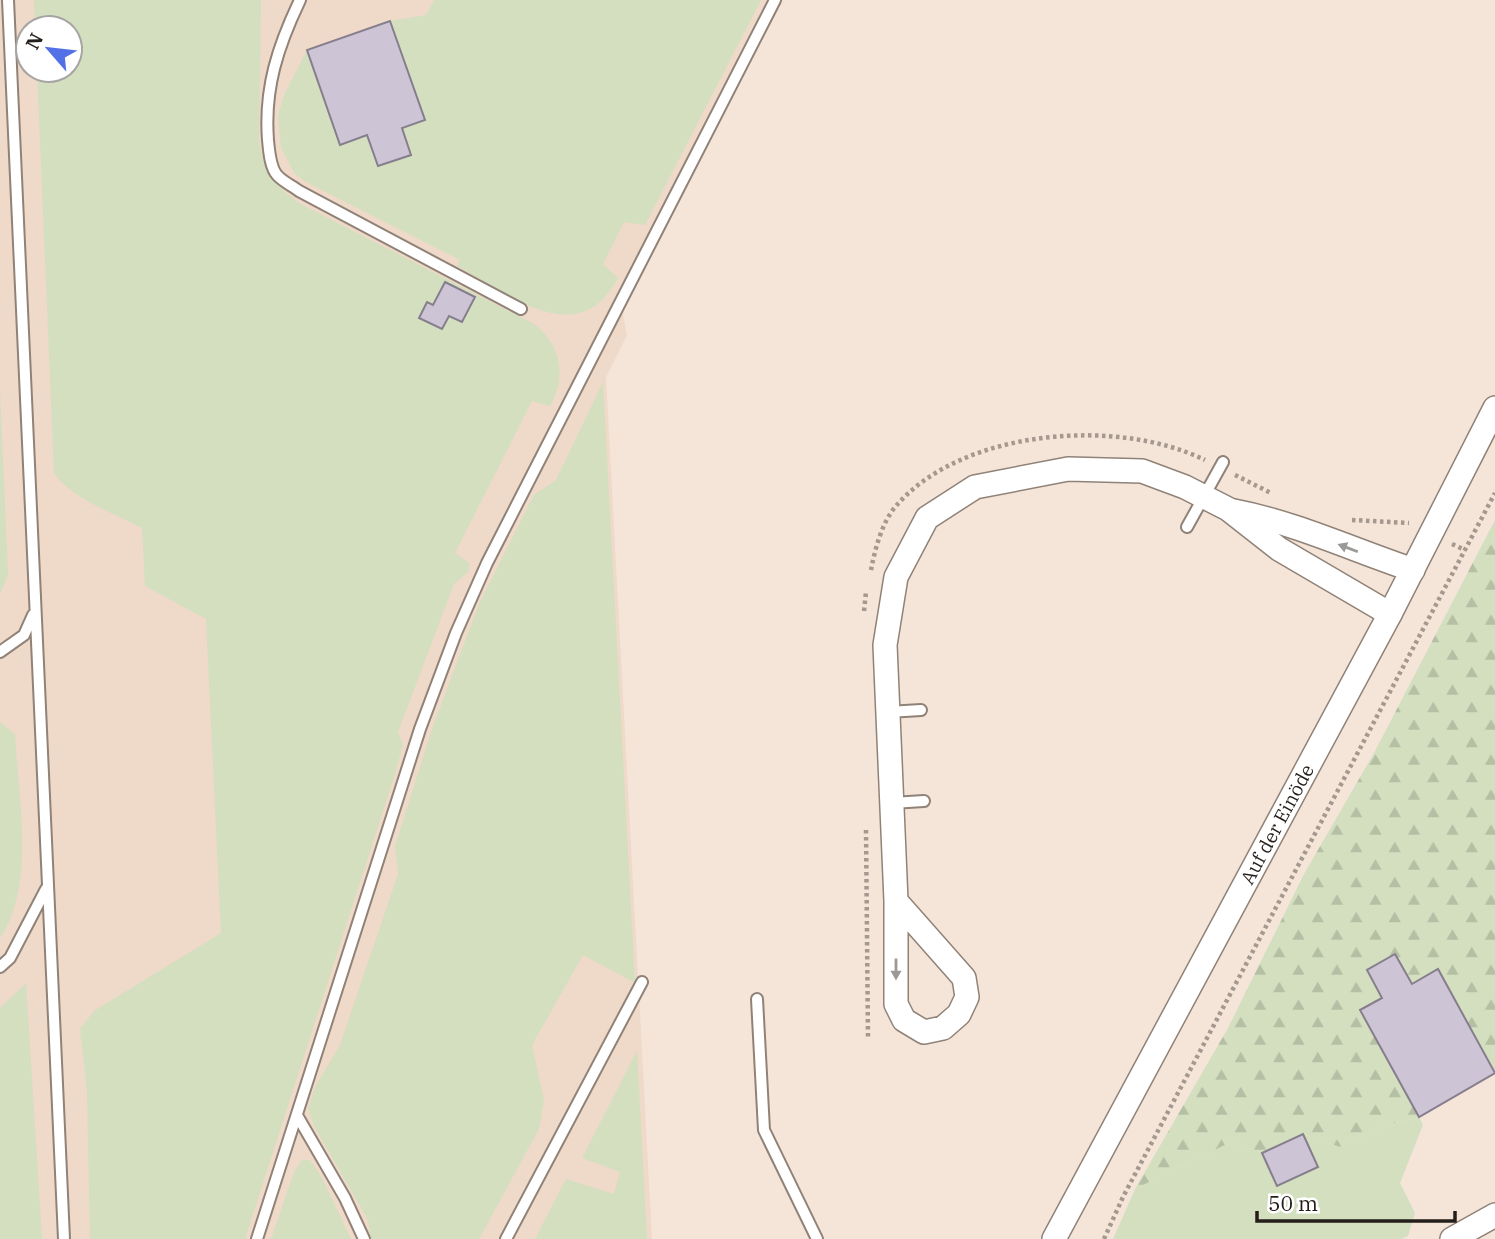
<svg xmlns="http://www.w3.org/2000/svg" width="1495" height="1239" viewBox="0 0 1495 1239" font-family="'IBM Plex Serif',serif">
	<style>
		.built { fill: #efd9c8; fill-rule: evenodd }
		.green { fill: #d3dfbf }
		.forest { fill: url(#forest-firs) }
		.building { fill: #cdc5d5; stroke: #867e8d; stroke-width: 2 }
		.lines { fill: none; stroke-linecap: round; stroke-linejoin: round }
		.service-casing { stroke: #908277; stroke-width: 14 }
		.minor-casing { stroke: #908277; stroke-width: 26 }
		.path { stroke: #a4988f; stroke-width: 4.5; stroke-dasharray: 3.5 3.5; stroke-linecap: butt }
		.service { stroke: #fff; stroke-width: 10 }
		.minor { stroke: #fff; stroke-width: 23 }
		.oneway { fill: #9c9a98 }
		.labels { text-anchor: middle; stroke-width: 5; stroke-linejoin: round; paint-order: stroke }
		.street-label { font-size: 19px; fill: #241e1a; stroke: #fff }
	</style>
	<defs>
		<pattern id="forest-firs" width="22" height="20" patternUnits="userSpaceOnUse" patternTransform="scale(1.75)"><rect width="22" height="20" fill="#d3dfbf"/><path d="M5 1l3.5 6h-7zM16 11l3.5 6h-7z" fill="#b5bfa4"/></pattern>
	</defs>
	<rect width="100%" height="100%" fill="#f5e5d9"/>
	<!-- built -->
	<path class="built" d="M0 0H783L622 310 627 335 606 377 652 1239H0ZM28 28H70V70H28Z"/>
	<!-- green -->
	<path class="green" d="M34 0H261L259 138C261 169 275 185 299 203L534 324C561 344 567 377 550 406L532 401 455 553 469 563V571L454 584 398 732 403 744 396 771 245 1239H90L87 1092 80 1029 94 1011 221 933 206 619 145 586 142 528C114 513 72 499 54 473L37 70H70V28H35Z
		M434 0H761L645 225 624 222 603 264 618 278C578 353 509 294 457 266L460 260 306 182 295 174 281 148 278 116 284 95 307 50 367 135 378 166 411 155 402 128 425 120 390 21 426 15Z
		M603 382 635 983 583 955 532 1045 544 1100 539 1129 479 1239H371L368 1220 315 1128 308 1109 315 1087 340 1045 398 874 395 846 433 726 479 604 534 495 556 480Z
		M0 389 8 575 0 594Z
		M0 722 15 734C18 796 36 885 0 938Z
		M26 983 42 1239H0V1008Z
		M637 1051 647 1239H535L566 1179 614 1194 620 1172 582 1158Z
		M1419 1117 1423 1125 1400 1183 1415 1213 1408 1236 1401 1239H1113L1135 1189 1231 1142 1262 1153 1278 1186 1318 1167 1303 1134 1340 1147 1384 1126Z
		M302 1160H310L321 1176 351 1239H271L294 1172Z"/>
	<!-- forest -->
	<path class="forest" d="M1495 520V1073L1438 970 1412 984 1395 954 1367 970 1382 998 1361 1011 1419 1117 1384 1126 1340 1147 1303 1134 1262 1153 1231 1142 1135 1189 1228 1028 1304 874 1374 753Z"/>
	<!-- building -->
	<path class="building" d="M390 21 425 120 402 128 411 155 378 166 367 135 340 145 307 50Z
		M445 282 475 297 462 322 449 316 442 329 419 318 427 302 433 305Z
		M1395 954 1412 984 1438 969 1495 1073 1419 1117 1360 1010 1382 998 1367 970Z
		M1303 1134 1318 1167 1277 1186 1262 1153Z"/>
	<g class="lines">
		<defs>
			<path id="service" d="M8 0 64 1239
				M300 0C278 46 264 88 268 140 269 150 270 167 277 175 283 182 293 186 299 191L521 309
				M1187 527 1223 462
				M0 652 24 635 33 615
				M888 712 921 710
				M892 803 924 801
				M0 967 10 958 46 889
				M757 999 764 1130 817 1239
				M298 1117 345 1198 364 1239
				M257 1239 420 729 456 633 487 563 775 0
				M506 1239 642 982"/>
			<g id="minor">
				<path d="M1234 511C1296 523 1353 550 1413 570"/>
				<path d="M896 901 964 978 967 997 959 1014 943 1028 924 1032 904 1020 896 1004V901L885 645 896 577 927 518 975 487 1068 469 1142 471 1185 487 1228 509 1279 549 1390 614"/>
				<path id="s1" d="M1054 1239 1390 614 1495 408"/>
				<path d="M1452 1239 1495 1215"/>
			</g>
		</defs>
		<!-- service casing -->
		<use href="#service" class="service-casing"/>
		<!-- minor casing -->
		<use href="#minor" class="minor-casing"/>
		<!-- path -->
		<path class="path" d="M1235 475 1271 493
			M1352 520 1409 523
			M1452 544 1465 550
			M871 570C875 549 882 522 896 506 962 429 1117 417 1205 460
			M864 611 866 592
			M866 830 868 1039
			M1104 1239 1123 1197 1495 493"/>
		<!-- service -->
		<use href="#service" class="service"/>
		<!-- minor -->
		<use href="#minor" class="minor"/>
	</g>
	<!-- one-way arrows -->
	<defs><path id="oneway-solid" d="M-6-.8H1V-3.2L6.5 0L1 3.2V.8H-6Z" transform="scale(1.75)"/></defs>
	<g class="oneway">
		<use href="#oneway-solid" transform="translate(1348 548) rotate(-159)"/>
		<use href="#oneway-solid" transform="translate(896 969) rotate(90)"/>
	</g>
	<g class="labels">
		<!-- street labels -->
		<g class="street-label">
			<text dy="7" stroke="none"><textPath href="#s1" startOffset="471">Auf der Einöde</textPath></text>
		</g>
	</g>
	<!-- north arrow -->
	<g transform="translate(49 49) rotate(298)"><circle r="33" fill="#ffffff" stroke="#a7a5a3" stroke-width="2"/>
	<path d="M0-5L12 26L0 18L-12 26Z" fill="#5271e6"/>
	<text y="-10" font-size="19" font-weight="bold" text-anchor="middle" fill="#241e1a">N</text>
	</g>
	<!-- scale -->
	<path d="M1257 1211v10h198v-10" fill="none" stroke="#241e1a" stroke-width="3.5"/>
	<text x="1268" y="1211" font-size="21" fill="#241e1a" stroke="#ffffff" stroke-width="5" paint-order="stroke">50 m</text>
</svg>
